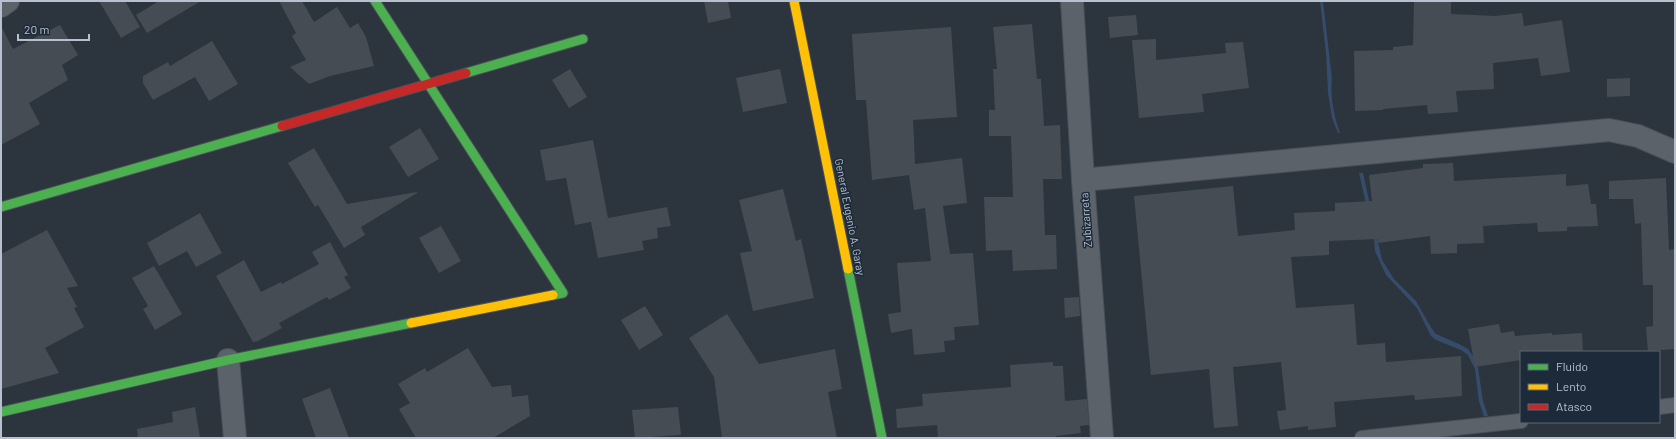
<svg xmlns="http://www.w3.org/2000/svg" width="1676" height="439" viewBox="0 0 1676 439" font-family="Barlow,sans-serif">
	<style>
		.water { fill: #354d6a }
		.building { fill: #454c54 }
		.lines { fill: none; stroke-linecap: round; stroke-linejoin: round }
		.lane-casing { stroke: #4a5057; stroke-width: 16 }
		.street-casing { stroke: #4a5057; stroke-width: 24 }
		.fast-casing { stroke: #4a5057; stroke-width: 11 }
		.slow-casing { stroke: #4a5057; stroke-width: 11 }
		.jam-casing { stroke: #4a5057; stroke-width: 11 }
		.lane { stroke: #5c626a; stroke-width: 14 }
		.street { stroke: #5c626a; stroke-width: 22 }
		.fast { stroke: #4caf50; stroke-width: 9 }
		.slow { stroke: #ffc107; stroke-width: 9 }
		.jam { stroke: #c62828; stroke-width: 9 }
		.labels { text-anchor: middle; stroke-width: 3; stroke-linejoin: round; paint-order: stroke }
		.street-label { font-size: 11px; fill: #b6c0ce; stroke: #1d2a39 }
	</style>
	<rect width="100%" height="100%" fill="#2c343d"/>
	<!-- water -->
	<path class="water" d="M1320 1H1323L1332 79C1330 98 1334 116 1340 133H1338L1332 118 1328 93 1326 53Z
		M1359 173H1363L1382 260 1394 279 1416 301 1432 329 1436 334 1459 344 1468 349 1473 356 1478 368 1483 401 1488 416H1484L1479 402 1475 369 1468 355 1461 350 1436 340 1431 336 1417 308 1386 275 1375 251 1374 239Z"/>
	<!-- building -->
	<path class="building" d="M99 1H125L140 27 121 38Z
		M159 1H201L147 33 136 15Z
		M279 1H302L314 22 337 7 350 28 358 23 366 37 374 66 330 76 309 84 290 67 306 60 292 36 296 33Z
		M704 1H728L731 18 708 23Z
		M1414 1H1451V14L1495 16 1522 13 1524 26 1562 20 1570 72 1541 76 1538 58 1493 63 1494 89 1456 91 1458 112 1428 114 1427 105 1383 109V110L1355 111 1354 51 1393 50V47L1413 45Z
		M1136 15 1138 35 1110 38 1108 17Z
		M1032 24 1037 79H1041L1044 126 1060 125 1062 179H1043L1045 235H1056L1057 269 1013 271 1012 250 986 251 984 197H1013L1011 136H989V110H995L993 69H997L993 27Z
		M60 25 78 55 62 65 68 80 29 103 40 124 1 145V26L13 49Z
		M951 27 957 117 913 120 915 164 962 158 967 203 943 206 950 254 973 253 979 325 954 327 955 340 944 341 945 352 914 355 912 329 891 333 888 314 901 312 897 263 931 261 925 208 914 210 909 175 872 180 866 100H856L852 34Z
		M1156 39V60L1226 53 1225 43 1243 42 1249 88 1202 94 1204 112 1139 118 1132 40Z
		M212 41 238 84 209 101 195 77 153 100 143 83V76L168 62 170 66Z
		M570 69 587 97 569 108 552 80Z
		M780 69 787 103 743 112 736 78Z
		M1630 78V96L1607 97V79Z
		M420 128 439 159 408 177 389 147Z
		M593 140 608 218 603 219 667 207 671 226 657 228 658 238 642 241 644 250 598 258 591 222 575 225 566 178 546 181 540 150Z
		M314 148 347 204 417 192V193L361 227 365 235 344 248 318 205 315 207 288 163Z
		M1453 163 1454 181 1566 174V186L1588 184 1591 204H1596L1598 226 1567 227V231L1538 232 1537 223 1483 226 1484 243 1457 244V253L1431 254 1430 236 1378 243V239L1329 241V255L1291 257 1296 308 1354 304 1357 345 1385 343 1386 362 1461 356 1462 396 1415 400 1414 395 1334 402 1336 427 1308 430V426L1280 430 1277 411 1286 410 1281 362 1233 367 1238 426 1214 428 1209 369 1151 375 1134 196 1233 186 1238 236 1295 230 1294 213 1335 211V203L1372 201 1369 175 1423 168V164Z
		M1666 178 1669 250 1675 249V349L1648 351 1646 327 1653 326V285H1643L1641 223 1635 224 1633 199H1609V181Z
		M783 189 796 241 801 239 814 298 753 311 740 253 752 251 739 200Z
		M200 213 222 253 196 267 187 251 159 266 147 243Z
		M441 226 461 261 439 273 419 238Z
		M47 230 78 286 67 288 77 307 74 308 84 327 45 348 59 373 1 389V254Z
		M330 242 348 275 344 277 351 288 329 300 327 297 279 323 282 328 258 341 253 342 216 276 244 260 261 292 281 282 282 284 319 264 312 252Z
		M154 266 182 314 155 330 143 309 148 306 132 278Z
		M1079 297 1080 316 1065 318 1064 298Z
		M645 306 663 335 639 350 621 320Z
		M727 314 759 364 835 349 842 389 828 392 837 438H722L714 377 689 338Z
		M1499 324 1501 333 1514 331 1515 336 1552 333V335L1582 333 1583 352H1521V360L1475 367 1468 329Z
		M468 348 492 387 511 385 512 397 528 395 530 416 493 438H416L399 409 410 403 398 384 425 368 427 372Z
		M1053 362V366H1063L1065 401 1087 399 1089 425 1080 426 1081 433 1056 436V438H938L937 425 897 428 896 409 923 406 922 394 1011 387 1010 365Z
		M330 388 349 438H316L302 399Z
		M195 407 200 438H138L137 429 173 422 172 412Z
		M678 407 681 435 635 438 632 410Z"/>
	<g class="lines">
		<defs>
			<path id="lane" d="M1659 407 1675 405
				M1362 438 1521 421"/>
			<path id="street" d="M1072 1 1083 180 1102 438
				M1 6 8 1
				M1083 180 1609 130 1638 136 1675 152
				M228 360 235 438"/>
			<path id="fast" d="M375 1 563 293 553 295
				M466 73 583 39
				M1 207 282 126
				M848 269 882 438
				M1 412 228 360 411 323"/>
			<path id="slow" d="M794 1 848 269
				M411 323 553 295"/>
			<path id="jam" d="M282 126 466 73"/>
		</defs>
		<!-- lane casing -->
		<use href="#lane" class="lane-casing"/>
		<!-- street casing -->
		<use href="#street" class="street-casing"/>
		<!-- fast casing -->
		<use href="#fast" class="fast-casing"/>
		<!-- slow casing -->
		<use href="#slow" class="slow-casing"/>
		<!-- jam casing -->
		<use href="#jam" class="jam-casing"/>
		<!-- lane -->
		<use href="#lane" class="lane"/>
		<!-- street -->
		<use href="#street" class="street"/>
		<!-- fast -->
		<use href="#fast" class="fast"/>
		<!-- slow -->
		<use href="#slow" class="slow"/>
		<!-- jam -->
		<use href="#jam" class="jam"/>
	</g>
	<g class="labels">
		<!-- street labels -->
		<g class="street-label">
			<text transform="translate(850 217) rotate(79)" y="4">General Eugenio A. Garay</text>
			<text transform="translate(1086 220) rotate(-94)" y="4">Zubizarreta</text>
		</g>
	</g>
	<!-- border -->
	<rect width="1676" height="439" fill="none" stroke="#b6c0ce" stroke-width="4"/>
	<!-- legend -->
	<rect x="1520" y="351" width="140" height="72" fill="#1d2a39" stroke="#5a6675"/>
	<rect x="1528" y="364" width="20" height="6" fill="#4caf50" stroke="#5a6675"/>
	<text x="1556" y="371" font-size="12" fill="#b6c0ce">Fluido</text>
	<rect x="1528" y="384" width="20" height="6" fill="#ffc107" stroke="#5a6675"/>
	<text x="1556" y="391" font-size="12" fill="#b6c0ce">Lento</text>
	<rect x="1528" y="404" width="20" height="6" fill="#c62828" stroke="#5a6675"/>
	<text x="1556" y="411" font-size="12" fill="#b6c0ce">Atasco</text>
	<!-- scale -->
	<path d="M18 34v6h71v-6" fill="none" stroke="#b6c0ce" stroke-width="2"/>
	<text x="24" y="34" font-size="12" fill="#b6c0ce" stroke="#1d2a39" stroke-width="3" paint-order="stroke">20 m</text>
</svg>
